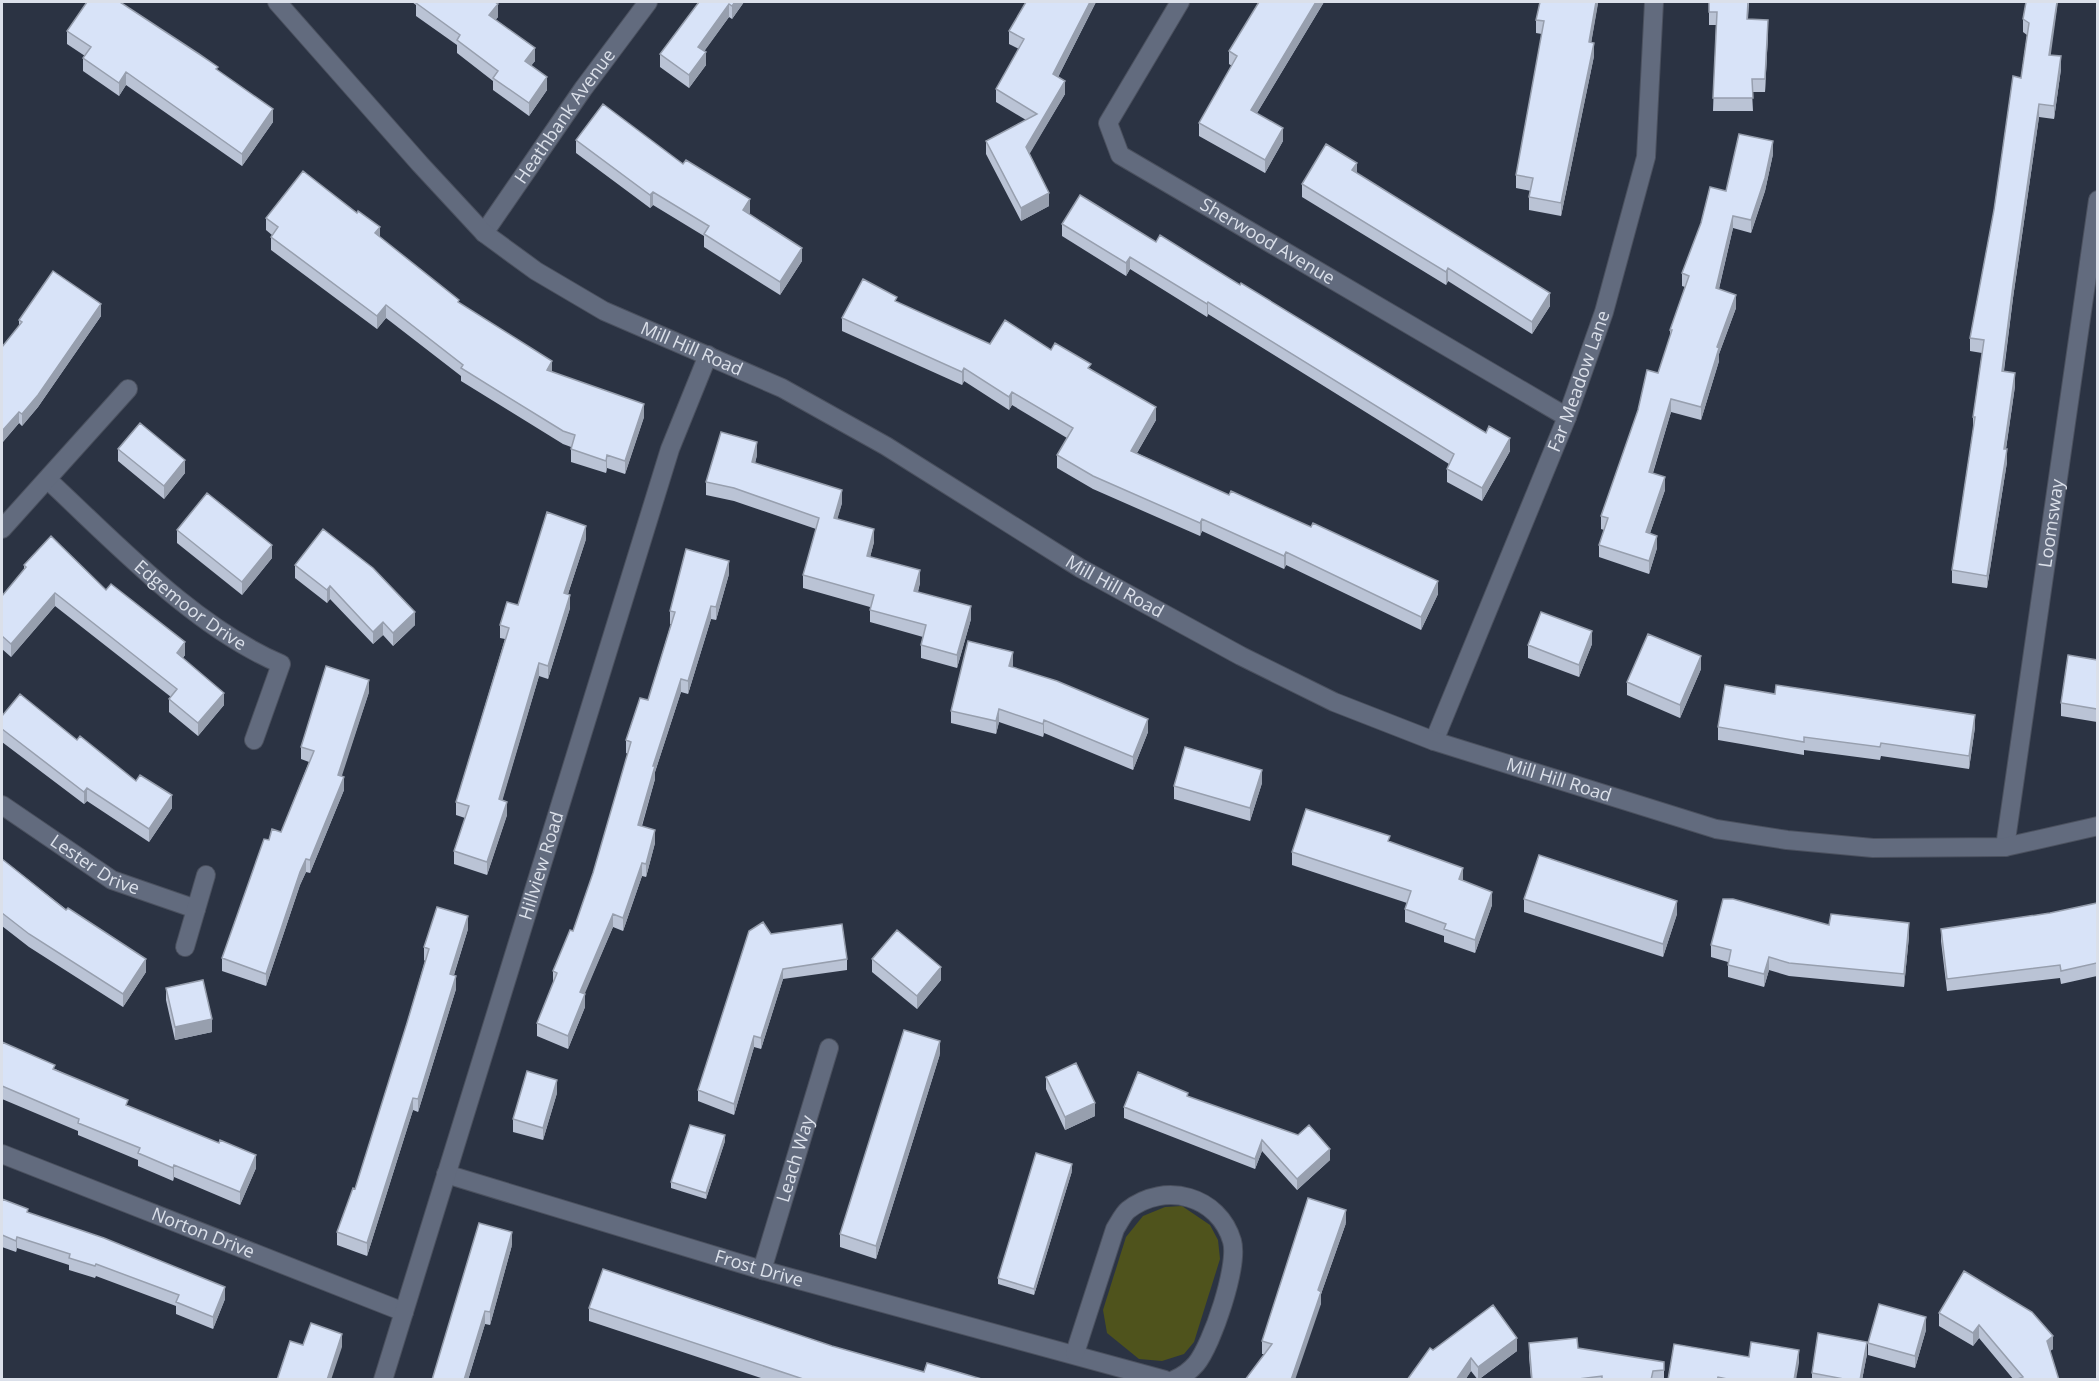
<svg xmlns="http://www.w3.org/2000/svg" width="2099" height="1381" viewBox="0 0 2099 1381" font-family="'Open Sans',sans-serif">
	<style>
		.grass { fill: #4f531c }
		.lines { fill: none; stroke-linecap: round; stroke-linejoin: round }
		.street-casing { stroke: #4b515f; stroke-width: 20 }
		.secondary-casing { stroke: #4b515f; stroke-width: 20 }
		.street { stroke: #626b7e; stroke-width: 18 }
		.secondary { stroke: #626b7e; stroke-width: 18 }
		.wall { fill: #bac3d5 }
		.shaded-wall { fill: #979fae }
		.building { fill: #d8e3f8; stroke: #979fae; stroke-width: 1.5 }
		.labels { text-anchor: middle; stroke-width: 6; stroke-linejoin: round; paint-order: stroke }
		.street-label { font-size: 18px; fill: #dbe0ea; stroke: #212938 }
	</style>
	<rect width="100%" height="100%" fill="#2b3343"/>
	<!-- grass -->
	<path class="grass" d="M1182 1206 1210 1225 1218 1240 1220 1259 1194 1342 1184 1354 1162 1361 1139 1359 1107 1333 1103 1310 1126 1237 1143 1216 1165 1207Z"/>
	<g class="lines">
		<defs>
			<g id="street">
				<path id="s1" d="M1180 2 1108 123 1120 155 1567 417"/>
				<path id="s2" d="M484 233 583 89 648 2"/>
				<path id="s3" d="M48 480C117 544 194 627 281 664L254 740"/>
				<path d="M2 529 128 389"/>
				<path id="s4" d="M1434 741 1567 417 1604 312 1646 157 1654 2"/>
				<path id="s5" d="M2 805 112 880 196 909"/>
				<path id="s6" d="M2005 847 2098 200"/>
				<path d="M185 947 206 875"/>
				<path id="s7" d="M2 1154 404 1312"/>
				<path id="s8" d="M446 1174 762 1270 1165 1380"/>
				<path id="s9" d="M762 1270 829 1048"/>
				<path d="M1075 1353 1115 1229C1119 1223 1123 1214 1128 1210 1165 1181 1219 1196 1232 1241 1239 1265 1212 1345 1196 1364 1190 1371 1183 1376 1174 1380"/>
				<path id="s10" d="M383 1380 670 449 708 355"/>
			</g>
			<g id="secondary">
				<path id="s11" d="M277 2 420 164 484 233 536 271 604 311 782 388 886 446 1080 568 1241 656 1334 702 1434 741 1716 829 1787 840 1873 848 2005 847 2098 826"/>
			</g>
		</defs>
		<!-- street casing -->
		<use href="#street" class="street-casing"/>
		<!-- secondary casing -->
		<use href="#secondary" class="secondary-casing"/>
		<!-- street -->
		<use href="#street" class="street"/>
		<!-- secondary -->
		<use href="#secondary" class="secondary"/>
	</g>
	<!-- wall -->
	<path class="wall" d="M412 2H495L498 17 495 20 535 61 531 65 547 90 529 116 493 90V81L457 53V45L416 16V5Z
		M699 2H744L732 19 729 17 704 51 706 65 689 88 660 67V54Z
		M1096 2 1058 77 1065 94 1029 154 1049 206 1021 221 986 154V141L1026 120 996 102V89L1019 49 1009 44V31Z
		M1259 2H1324L1257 113 1283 141 1265 173 1199 136V123L1232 66 1229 64V51Z
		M1598 2 1591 43 1594 56 1561 216 1529 210V197L1531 191 1516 188V175L1542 34 1536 33V20Z
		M1709 2H1749L1748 19 1768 33 1765 92H1752L1753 111H1713L1716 25H1709Z
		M2026 2 2051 55 2061 69 2054 119 2039 117 2013 298 2004 371 2015 386 2006 449 2007 462 1987 588 1952 583V570L1973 430V417L1982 353 1970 351V338L2021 78 2027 35 2023 32V19Z
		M67 31 218 71 273 122 242 166 126 85 119 96 83 71V58L85 56 67 44Z
		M576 140 683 164 750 212 749 214 802 261 780 295 704 247V236L653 205 650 208 576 153Z
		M1773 154 1765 191 1751 233 1733 228 1719 289 1736 308 1719 354V361L1701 420 1671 412 1653 473 1665 490 1650 533 1657 548 1649 574 1599 557V545L1604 530 1601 529V516L1658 373 1670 337V330L1685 287 1682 286V273L1726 191Z
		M1357 173 1550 306 1532 334 1448 281 1446 285 1302 197V184Z
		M266 218 380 237 459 303 552 372 644 417 625 474 607 468 606 473 571 462V447L563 444 461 381V376L386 318 377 329 271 250V237L272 235 266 230Z
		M1062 224 1156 242 1510 451 1482 501 1447 482V469L1449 464 1208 314 1207 317 1130 269 1126 276 1062 236Z
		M897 302 990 344 1051 350 1091 369 1156 420 1137 453 1438 594 1421 630 1286 565 1284 569 1202 531 1200 536 1093 489 1057 468V455L1067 438 1012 405 1009 410 964 381 962 385 842 331V318Z
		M101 316 38 407 22 426 19 423 2 443V347L19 326V320Z
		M118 449 185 473 164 499 118 461Z
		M757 455 755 463 842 503 837 519 874 542 870 557 920 583 918 592 971 619 957 668 921 658V645L923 637 870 622V607L803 588V575L816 529 734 501 706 495V482Z
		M177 530 272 558 242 595 177 543Z
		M586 539 568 594 570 608 548 679 539 676 502 800 507 815 487 875 454 864V851L465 818 456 815V802L505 639 500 638V625L518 605Z
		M24 565 106 590 185 655 183 658 224 705 198 736 169 712V699L171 697 55 606 11 657 2 649V596L24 570Z
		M295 565 415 625 393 646 383 635 373 644 330 599 327 603 295 578Z
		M729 574 716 620 711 619 688 694 681 692 655 772V779L642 826 655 843 646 877 642 876 623 931 613 927 584 994 585 1007 568 1049 537 1036V1023L553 984V971L573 931 593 873 628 754 626 753V740L648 700 671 624H670V611Z
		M1592 644 1579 677 1528 658V645Z
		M2097 660V722L2061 716V703Z
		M1013 665 1012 667 1148 732 1133 770 1044 733 1043 737 999 722 996 734 951 723V711Z
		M1701 669 1680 718 1627 695V682Z
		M369 692 341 776 344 790 310 873 306 872 300 885 266 986 222 971V958L269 840 281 832 309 762 301 759V747Z
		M2 716 77 740 136 781 172 808 149 842 87 801 84 804 2 742Z
		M1718 727H1975L1969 769 1881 756 1880 760 1804 750V755L1718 740Z
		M1262 783 1250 821 1174 799V786Z
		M1390 842 1463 881 1492 905 1475 953 1444 942V936L1405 922V909L1407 903 1292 865V852Z
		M2 859 146 972 123 1007 29 947 2 926Z
		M1524 899 1677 914 1663 957 1524 912Z
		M2097 903V976L2061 984 2060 978 1947 991 1941 941V929L2050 913Z
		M1829 925 1909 936 1904 987 1789 976 1769 970 1764 987 1728 977V962L1711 957V945Z
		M468 929 454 975 456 989 418 1112 413 1110 367 1256 337 1245V1232L355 1189 407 1023 425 961 424 960V947Z
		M771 934 847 959V970L783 979 761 1049 754 1047 734 1115 698 1101V1090Z
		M872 959 941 980 917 1009 872 972Z
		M166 988 212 1032 175 1040 166 1000Z
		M2 1042 128 1106 256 1168 240 1205 174 1177 173 1181 138 1166V1160L78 1135V1131L2 1099Z
		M940 1054 876 1259 840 1247V1234Z
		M1046 1077 1095 1116 1065 1130 1046 1089Z
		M557 1093 543 1140 513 1132V1119Z
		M1188 1096 1330 1160 1297 1190 1262 1151 1255 1169 1124 1118V1107Z
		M725 1141 706 1199 671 1188V1182Z
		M1072 1171 1034 1295 998 1284V1278Z
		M2 1199 28 1213 225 1299 213 1329 176 1314V1306L96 1276 95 1278 69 1270V1265L17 1248 16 1252 2 1247Z
		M1346 1223 1321 1294V1304L1264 1354H1262V1341Z
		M512 1245 490 1325 485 1324 468 1380H432Z
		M589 1308 832 1346 924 1372 985 1380H767L589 1321Z
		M1939 1313 2053 1349 2050 1351 2059 1380H2014L1979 1338 1973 1346 1939 1326Z
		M1926 1330 1915 1368 1868 1355V1343Z
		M1529 1343 1578 1348 1664 1362V1380H1531L1529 1356Z
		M1433 1350 1517 1351 1478 1380 1471 1371 1465 1380H1407Z
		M1867 1354 1862 1380H1812V1373Z"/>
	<!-- shaded-wall -->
	<path class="shaded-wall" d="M735 2H744L732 19V6Z
		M1090 2H1096L1053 87V74Z
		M1316 2H1324L1251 123V110Z
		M1596 2H1598V4L1589 55V42Z
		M2057 2H2058L2049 68V55Z
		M498 4V17L489 28V15Z
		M729 4V17L698 60V47Z
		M1768 20V33L1765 92V79Z
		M1594 43V56L1561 216V203Z
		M535 48V61L525 74V61Z
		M706 52V65L689 88V75Z
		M2061 56V69L2054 119V106Z
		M126 72V85L119 96V83Z
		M547 77V90L529 116V103Z
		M1065 81V94L1026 160V147Z
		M2039 104V117L2013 298 2002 384V371L2013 285Z
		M273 109V122L242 166V154Z
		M1283 128V141L1265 173V160Z
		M1773 141V154L1765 191 1751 233V220Z
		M1357 163V176L1352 170Z
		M653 192V205L650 208V195Z
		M1049 193V206L1021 221V208Z
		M750 199V212L743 223V210Z
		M1733 216V228L1716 301V288Z
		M380 227V240L375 233Z
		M802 248V261L780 295V282Z
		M1130 257V269L1126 276V263Z
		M1448 268V281L1446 285V272Z
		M1550 293V306L1532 334V322Z
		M1736 295V308L1719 354V361L1701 420V407L1717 347Z
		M1208 302V314L1207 317V304Z
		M101 304V316L38 407 22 426V414Z
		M386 305V318L377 329V316Z
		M552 361V374L547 370Z
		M964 368V381L962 385V372Z
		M2015 373V386L2004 462V449Z
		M1012 392V405L1009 410V397Z
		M1671 399V412L1649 485V472Z
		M644 404V417L625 474V461Z
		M1156 407V420L1131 463V451Z
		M19 412V423L2 443V431Z
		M1510 438V451L1482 501V488Z
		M757 442V455L752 475V462Z
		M2007 449V462L1987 588V576Z
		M607 455V468L606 473V461Z
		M185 460V473L164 499V486Z
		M1665 477V490L1646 545V532Z
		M842 490V503L834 531V518Z
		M1202 519V531L1200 536V523Z
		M586 526V539L564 606V593Z
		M874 529V542L867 569V556Z
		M1657 536V548L1649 574V561Z
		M272 545V558L242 595V582Z
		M1286 552V565L1284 569V556Z
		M729 561V574L716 620V607Z
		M920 570V583L914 604V591Z
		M1438 581V594L1421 630V617Z
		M330 586V599L327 603V590Z
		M55 593V606L11 657V644Z
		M570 595V608L548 679V666Z
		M711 606V619L688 694V681Z
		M971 606V619L957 668V655Z
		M415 612V625L393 646V633Z
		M383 622V635L373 644V632Z
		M1592 631V644L1579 677V665Z
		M185 642V655L177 665V653Z
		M1013 652V665L1009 679V666Z
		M1701 656V669L1680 718V705Z
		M539 663V676L499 812V799Z
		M681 679V692L655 772V779L638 838V825L653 766Z
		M369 680V692L338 788V775Z
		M224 693V705L198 736V723Z
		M999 709V722L996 734V721Z
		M1975 715V727L1969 769V756Z
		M1148 719V732L1133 770V757Z
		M1044 720V733L1043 737V724Z
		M1262 770V783L1250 821V808Z
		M344 777V790L310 873V860Z
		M87 788V801L84 804V792Z
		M172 795V808L149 842V829Z
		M507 802V815L487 875V862Z
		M655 830V843L646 877V864Z
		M306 859V872L300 885 266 986V974L300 872Z
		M642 863V876L623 931V918Z
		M1463 868V881L1459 879Z
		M1492 892V905L1475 953V940Z
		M1677 901V914L1663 957V944Z
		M613 914V927L580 1005V992Z
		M468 916V929L450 987V974Z
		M1909 923V936L1904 987V974Z
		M1769 957V970L1764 987V974Z
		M146 959V972L123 1007V994Z
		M941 967V980L917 1009V996Z
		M783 969V979L761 1049V1038Z
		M456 976V989L418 1112V1099Z
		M585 994V1007L568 1049V1036Z
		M212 1019V1032L175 1040V1027Z
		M754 1036V1047L734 1115V1104Z
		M940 1041V1054L876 1259V1246Z
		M557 1080V1093L543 1140V1128Z
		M413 1098V1110L367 1256V1243Z
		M1095 1103V1116L1065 1130V1117Z
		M725 1135V1141L706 1199V1193Z
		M1262 1140V1151L1255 1169V1159Z
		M1330 1149V1160L1297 1190V1179Z
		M256 1155V1168L240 1205V1192Z
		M1072 1164V1171L1034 1295V1289Z
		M174 1165V1177L173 1181V1168Z
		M1346 1210V1223L1321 1294V1304L1295 1380H1291L1318 1290Z
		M512 1232V1245L490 1325V1312Z
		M17 1237V1248L16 1252V1241Z
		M225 1287V1299L213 1329V1317Z
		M485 1311V1324L468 1380H464Z
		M1926 1317V1330L1915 1368V1356Z
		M1979 1325V1338L1973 1346V1333Z
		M342 1334V1347L331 1380H327Z
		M2053 1336V1349L2047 1353V1341Z
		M1517 1338V1351L1478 1380V1367Z
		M1867 1342V1354L1862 1380H1860Z
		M1799 1350V1363L1796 1380H1794Z
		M1471 1358V1371L1465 1380H1456Z"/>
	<!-- building -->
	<path class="building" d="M87 2H120L199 54 218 67 216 69 273 109 242 154 126 72 119 83 83 58 91 47 67 31Z
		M417 2H495L498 4 489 15 535 48 525 61 547 77 529 103 493 78 498 71 457 40 460 35 416 3Z
		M699 2H735L732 6 729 4 698 47 706 52 689 75 660 54Z
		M1026 2H1090L1053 74 1065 81 1026 147 1049 193 1021 208 986 141 1037 114 996 89 1024 39 1009 31Z
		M1259 2H1316L1251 110 1283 128 1265 160 1199 123 1237 56 1229 51Z
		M1540 2H1596L1589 42 1594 43 1561 203 1529 197 1533 178 1516 175 1544 21 1536 20Z
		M1709 2H1748L1747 19 1768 20 1765 79H1752L1753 98H1713L1717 12H1709Z
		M2026 2H2057L2049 55 2061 56 2054 106 2039 104 2013 285 2002 371 2015 373 2004 449H2007L1987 576 1952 570 1975 417H1973L1984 340 1970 338 1994 210 2013 76 2021 78 2029 23 2023 19Z
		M603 104 683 164 686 160 750 199 743 210 802 248 780 282 704 234 709 226 653 192 650 195 576 140Z
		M1739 134 1773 141 1765 178 1751 220 1733 216 1716 288 1736 295 1717 347 1719 348 1701 407 1671 399 1649 472 1665 477 1646 532 1657 536 1649 561 1599 545 1608 518 1601 516 1638 410 1647 370 1658 373 1672 330H1670L1689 276 1682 273 1701 223 1710 187 1726 191Z
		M1326 144 1357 163 1352 170 1550 293 1532 322 1448 268 1446 272 1302 184Z
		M303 171 357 213 358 211 380 227 375 233 459 300 458 302 552 361 547 370 644 404 625 461 607 455 606 461 571 449 575 435 563 431 461 368 463 365 386 305 377 316 271 237 278 227 266 218Z
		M1080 195 1156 242 1160 235 1240 285 1241 283 1486 433 1489 426 1510 438 1482 488 1447 469 1454 454 1208 302 1207 304 1130 257 1126 263 1062 224Z
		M53 271 101 304 38 395 22 414 19 412 2 431V347L22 322 19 320Z
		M863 279 897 297 895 301 990 344 1005 320 1051 350 1055 343 1091 364 1088 368 1156 407 1131 451 1229 495 1231 491 1311 527 1313 523 1438 581 1421 617 1286 552 1284 556 1202 519 1200 523 1093 476 1057 455 1073 428 1012 392 1009 397 964 368 962 372 842 318Z
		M140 423 185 460 164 486 118 449Z
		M721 432 757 442 752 462 842 490 834 518 874 529 867 556 920 570 914 591 971 606 957 655 921 645 926 625 870 610 874 595 803 575 819 518 734 488 706 482Z
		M207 493 272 545 242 582 177 530Z
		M547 512 586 526 564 593 570 595 548 666 539 663 499 799 507 802 487 862 454 851 469 806 456 802 509 628 500 625 507 602 518 605Z
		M323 529 373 568 415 612 393 633 383 622 373 632 330 586 327 590 295 565Z
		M51 536 106 590 111 584 185 642 177 653 224 693 198 723 169 699 177 689 55 593 11 644 2 636V596L26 567 24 565Z
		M686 549 729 561 716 607 711 606 688 681 681 679 653 766H655L638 825 655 830 646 864 642 863 623 918 613 914 580 992 585 994 568 1036 537 1023 557 973 553 971 570 930 573 931 593 873 631 742 626 740 640 698 648 700 675 612 670 611Z
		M1541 612 1592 631 1579 665 1528 645Z
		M1648 634 1701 656 1680 705 1627 682Z
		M968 641 1013 652 1009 666 1057 681 1148 719 1133 757 1044 720 1043 724 999 709 996 721 951 711Z
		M2068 655 2097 660V709L2061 703Z
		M326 666 369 680 338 775 344 777 310 860 306 859 300 872 266 974 222 958 264 839 269 840 272 829 281 832 314 751 301 747Z
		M1725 685 1775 694 1776 685 1975 715 1969 756 1881 743 1880 747 1804 737V742L1718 727Z
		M20 694 77 740 80 736 136 781 140 775 172 795 149 829 87 788 84 792 2 729V716Z
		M1185 747 1262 770 1250 808 1174 786Z
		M1306 809 1390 836 1388 841 1463 868 1459 879 1492 892 1475 940 1444 929 1446 924 1405 909 1411 891 1292 852Z
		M1539 855 1677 901 1663 944 1524 899Z
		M2 859 66 910 68 908 146 959 123 994 29 934 2 913Z
		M1723 899H1733L1829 925 1831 914 1909 923 1904 974 1789 963 1769 957 1764 974 1728 965 1731 950 1711 945Z
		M2097 903V963L2061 971 2060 965 1947 979 1941 929 2050 913Z
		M437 907 468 916 450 974 456 976 418 1099 413 1098 367 1243 337 1232 353 1188 355 1189 407 1023 429 949 424 947Z
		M763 922 771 934 842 924 847 959 783 969 761 1038 754 1036 734 1104 698 1090 749 931Z
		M897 930 941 967 917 996 872 959Z
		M203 980 212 1019 175 1027 166 988Z
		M904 1030 940 1041 876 1246 840 1234Z
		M2 1042 55 1065 53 1069 128 1100 126 1105 219 1143 220 1140 256 1155 240 1192 174 1165 173 1168 138 1153 140 1148 78 1123 79 1119 2 1086Z
		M1076 1063 1095 1103 1065 1117 1046 1077Z
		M527 1071 557 1080 543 1128 513 1119Z
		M1138 1072 1188 1093 1187 1096 1298 1135 1309 1125 1330 1149 1297 1179 1262 1140 1255 1159 1124 1107Z
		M690 1125 725 1135 706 1193 671 1182Z
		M1036 1153 1072 1164 1034 1289 998 1278Z
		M1308 1198 1346 1210 1318 1290 1321 1292 1291 1380H1245L1272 1344 1262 1341Z
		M2 1199 28 1209 27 1212 104 1238 225 1287 213 1317 176 1302 179 1295 96 1264 95 1266 69 1258 70 1254 17 1237 16 1241 2 1235Z
		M479 1223 512 1232 490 1312 485 1311 464 1380H432Z
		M603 1269 832 1346 924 1372 927 1363 985 1380H806L589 1308Z
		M1964 1271 2032 1312 2053 1336 2047 1341 2059 1380H2015L2023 1377 1979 1325 1973 1333 1939 1313Z
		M1879 1304 1926 1317 1915 1356 1868 1343Z
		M1493 1305 1517 1338 1478 1367 1471 1358 1456 1380H1407L1430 1348 1433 1350Z
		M311 1323 342 1334 327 1380H277L290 1341 303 1345Z
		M1818 1333 1867 1342 1860 1380H1849L1812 1373Z
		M1577 1338 1578 1348 1664 1362V1370L1653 1371 1651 1380H1602V1376L1570 1380H1532L1529 1343Z
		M1751 1342 1799 1350 1794 1380H1732L1718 1377 1717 1380H1668L1674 1344 1749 1357Z"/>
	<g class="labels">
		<!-- street labels -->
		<g class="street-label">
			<text dy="6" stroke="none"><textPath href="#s2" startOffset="142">Heathbank Avenue</textPath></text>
			<text dy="6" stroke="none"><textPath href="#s1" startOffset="346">Sherwood Avenue</textPath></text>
			<text dy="6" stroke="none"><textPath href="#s11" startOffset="549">Mill Hill Road</textPath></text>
			<text dy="6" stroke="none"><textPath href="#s4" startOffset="388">Far Meadow Lane</textPath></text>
			<text dy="6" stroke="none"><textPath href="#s6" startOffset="327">Loomsway</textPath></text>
			<text dy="6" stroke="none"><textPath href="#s11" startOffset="1035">Mill Hill Road</textPath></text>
			<text dy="6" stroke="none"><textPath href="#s3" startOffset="190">Edgemoor Drive</textPath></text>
			<text dy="6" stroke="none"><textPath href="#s11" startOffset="1521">Mill Hill Road</textPath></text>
			<text dy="6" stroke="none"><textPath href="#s5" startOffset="111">Lester Drive</textPath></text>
			<text dy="6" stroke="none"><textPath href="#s10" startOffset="538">Hillview Road</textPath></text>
			<text dy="6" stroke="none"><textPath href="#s9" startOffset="116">Leach Way</textPath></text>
			<text dy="6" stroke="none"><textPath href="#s7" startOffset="216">Norton Drive</textPath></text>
			<text dy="6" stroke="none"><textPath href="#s8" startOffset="327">Frost Drive</textPath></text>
		</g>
	</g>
	<!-- border -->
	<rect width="2099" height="1381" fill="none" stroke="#dbe0ea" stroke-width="6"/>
</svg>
